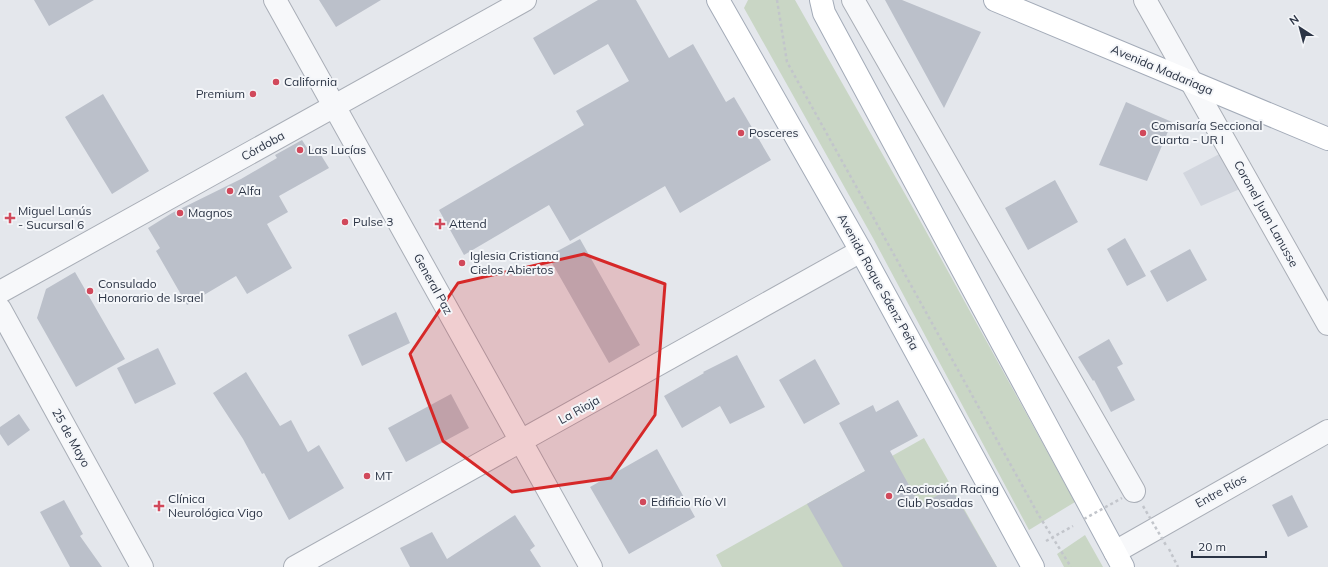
<svg xmlns="http://www.w3.org/2000/svg" width="1328" height="567" viewBox="0 0 1328 567" font-family="Mulish,sans-serif">
	<style>
		.built { fill: #d2d6de }
		.green { fill: #c9d6c5 }
		.building { fill: #bbc0ca }
		.lines { fill: none; stroke-linecap: round; stroke-linejoin: round }
		.minor-casing { stroke: #a9aeb7; stroke-width: 24 }
		.major-casing { stroke: #a3abb8; stroke-width: 24 }
		.path { stroke: #c2c5cb; stroke-width: 2.5; stroke-dasharray: 3 3; stroke-linecap: butt }
		.minor { stroke: #f7f8fa; stroke-width: 22 }
		.major { stroke: #fff; stroke-width: 22 }
		.path-bridge { stroke: #c2c5cb; stroke-width: 2.5; stroke-dasharray: 3 3; stroke-linecap: butt }
		.marked { fill: #d62828; fill-opacity: 0.2; stroke: #d62828; stroke-width: 3; stroke-linejoin: round }
		.poi-dot { fill: #d1495b; stroke: #f4f6f9; stroke-width: 1.5 }
		.labels { text-anchor: middle; stroke-width: 4; stroke-linejoin: round; paint-order: stroke }
		.street-label { font-size: 12px; fill: #2b3445; stroke: #f4f6f9 }
		.poi-label { font-size: 12px; fill: #2b3445; stroke: #f4f6f9; text-anchor: start }
	</style>
	<rect width="100%" height="100%" fill="#e4e7ec"/>
	<!-- built -->
	<path class="built" d="M1229 149 1249 185 1201 206 1183 173Z"/>
	<!-- green -->
	<path class="green" d="M748 0H795L917 215 1075 502 1029 530 873 238 744 8Z
		M924 438 997 567H722L716 555Z
		M1085 535 1103 567H1064L1057 554Z"/>
	<!-- building -->
	<path class="building" d="M34 0H94L49 26Z
		M319 0H381L336 27Z
		M598 0H636L669 58 693 44 726 102 734 97 771 160 680 213 665 186 570 241 549 205 464 255 439 210 584 125 576 111 629 81 608 44 554 75 533 38Z
		M885 0H902L981 32 944 108Z
		M103 94 149 171 112 194 65 117Z
		M1126 102 1172 122 1147 181 1099 165Z
		M302 140 309 151 316 147 329 168 279 196 288 212 267 224 292 268 247 294 236 276 187 305 156 251 160 248 148 228 172 213 241 179 277 158 275 155Z
		M1055 180 1078 222 1028 250 1005 208Z
		M1125 238 1146 276 1127 286 1107 249Z
		M580 239 640 345 609 363 548 256Z
		M1190 249 1207 280 1167 302 1150 271Z
		M75 272 125 359 76 387 37 318 46 289Z
		M396 312 410 343 362 366 348 335Z
		M1109 339 1123 364 1117 367 1135 400 1111 412 1094 380 1093 381 1078 357Z
		M158 348 176 384 135 404 117 368Z
		M737 355 765 407 730 424 720 406 682 428 664 396 704 373 703 372Z
		M815 359 840 404 804 424 779 380Z
		M246 372 280 426 291 420 308 452 319 445 344 488 289 520 264 473 262 474 243 439 213 393Z
		M451 394 469 428 406 462 388 428Z
		M898 400 918 436 890 451 920 505 951 488 997 567H843L807 504 865 471 839 423 873 405 876 412Z
		M19 414 30 430 8 446 0 434V427Z
		M657 449 695 517 629 554 590 487Z
		M1292 495 1308 527 1288 537 1272 505Z
		M64 500 83 534 80 536 102 567H70L40 512Z
		M515 515 535 546 530 550 541 567H410L400 548 432 532 447 559Z"/>
	<g class="lines">
		<defs>
			<path id="minor" d="M275 0 591 567
				M853 0 1134 491
				M1145 0 1328 324
				M0 292 525 0
				M0 309 142 567
				M1115 552 1328 431
				M295 567 861 251"/>
			<path id="major" d="M718 0 861 251 1033 567
				M821 0 824 13 1123 567
				M995 0 1328 139"/>
		</defs>
		<!-- minor casing -->
		<use href="#minor" class="minor-casing"/>
		<!-- major casing -->
		<use href="#major" class="major-casing"/>
		<!-- path -->
		<path class="path" d="M777 0 787 62 1038 514 1071 567
			M1046 541 1073 526
			M1169 549 1178 567"/>
		<!-- minor -->
		<use href="#minor" class="minor"/>
		<!-- major -->
		<use href="#major" class="major"/>
		<!-- path-bridge -->
		<path class="path-bridge" d="M1143 506 1167 547
			M1084 519 1122 498"/>
	</g>
	<!-- marked area -->
	<path class="marked" d="M584 254 665 284 655 415 611 478 512 492 443 441 410 354 458 283Z"/>
	<!-- markers -->
	<g class="poi-dot">
		<circle cx="276" cy="82" r="4"/>
		<circle cx="253" cy="94" r="4"/>
		<circle cx="741" cy="133" r="4"/>
		<circle cx="1143" cy="133" r="4"/>
		<circle cx="300" cy="150" r="4"/>
		<circle cx="230" cy="191" r="4"/>
		<circle cx="180" cy="213" r="4"/>
		<path d="M8 212h4v4h4v4h-4v4h-4v-4h-4v-4h4z"/>
		<circle cx="345" cy="222" r="4"/>
		<path d="M438 218h4v4h4v4h-4v4h-4v-4h-4v-4h4z"/>
		<circle cx="462" cy="263" r="4"/>
		<circle cx="90" cy="291" r="4"/>
		<circle cx="367" cy="476" r="4"/>
		<circle cx="889" cy="496" r="4"/>
		<circle cx="643" cy="502" r="4"/>
		<path d="M157 500h4v4h4v4h-4v4h-4v-4h-4v-4h4z"/>
	</g>
	<g class="labels">
		<!-- street labels -->
		<g class="street-label">
			<text transform="translate(1162 70) rotate(23)" y="4">Avenida Madariaga</text>
			<text transform="translate(263 146) rotate(-29)" y="4">Córdoba</text>
			<text transform="translate(1266 214) rotate(61)" y="4">Coronel Juan Lanusse</text>
			<text transform="translate(878 282) rotate(61)" y="4">Avenida Roque Sáenz Peña</text>
			<text transform="translate(433 284) rotate(61)" y="4">General Paz</text>
			<text transform="translate(579 410) rotate(-29)" y="4">La Rioja</text>
			<text transform="translate(71 438) rotate(61)" y="4">25 de Mayo</text>
			<text transform="translate(1221 491) rotate(-29)" y="4">Entre Ríos</text>
		</g>
		<!-- poi labels -->
		<g class="poi-label">
			<text x="284" y="86">California</text>
			<text x="245" y="98" text-anchor="end">Premium</text>
			<text x="1151" y="130">Comisaría Seccional<tspan x="1151" dy="14">Cuarta - UR I</tspan></text>
			<text x="749" y="137">Posceres</text>
			<text x="308" y="154">Las Lucías</text>
			<text x="238" y="195">Alfa</text>
			<text x="18" y="215">Miguel Lanús<tspan x="18" dy="14">- Sucursal 6</tspan></text>
			<text x="188" y="217">Magnos</text>
			<text x="353" y="226">Pulse 3</text>
			<text x="449" y="228">Attend</text>
			<text x="470" y="260">Iglesia Cristiana<tspan x="470" dy="14">Cielos Abiertos</tspan></text>
			<text x="98" y="288">Consulado<tspan x="98" dy="14">Honorario de Israel</tspan></text>
			<text x="375" y="480">MT</text>
			<text x="897" y="493">Asociación Racing<tspan x="897" dy="14">Club Posadas</tspan></text>
			<text x="168" y="503">Clínica<tspan x="168" dy="14">Neurológica Vigo</tspan></text>
			<text x="651" y="506">Edificio Río VI</text>
		</g>
	</g>
	<!-- north arrow -->
	<g transform="translate(1300 28) rotate(324)" stroke="#f4f6f9" stroke-width="3" paint-order="stroke">
	<path d="M0-3L7 15L0 10L-7 15Z" fill="#2b3445"/>
	<text y="-6" font-size="11" font-weight="bold" text-anchor="middle" fill="#2b3445">N</text>
	</g>
	<!-- scale -->
	<path d="M1192 551v6h74v-6" fill="none" stroke="#2b3445" stroke-width="2"/>
	<text x="1198" y="551" font-size="12" fill="#2b3445" stroke="#f4f6f9" stroke-width="3" paint-order="stroke">20 m</text>
</svg>
